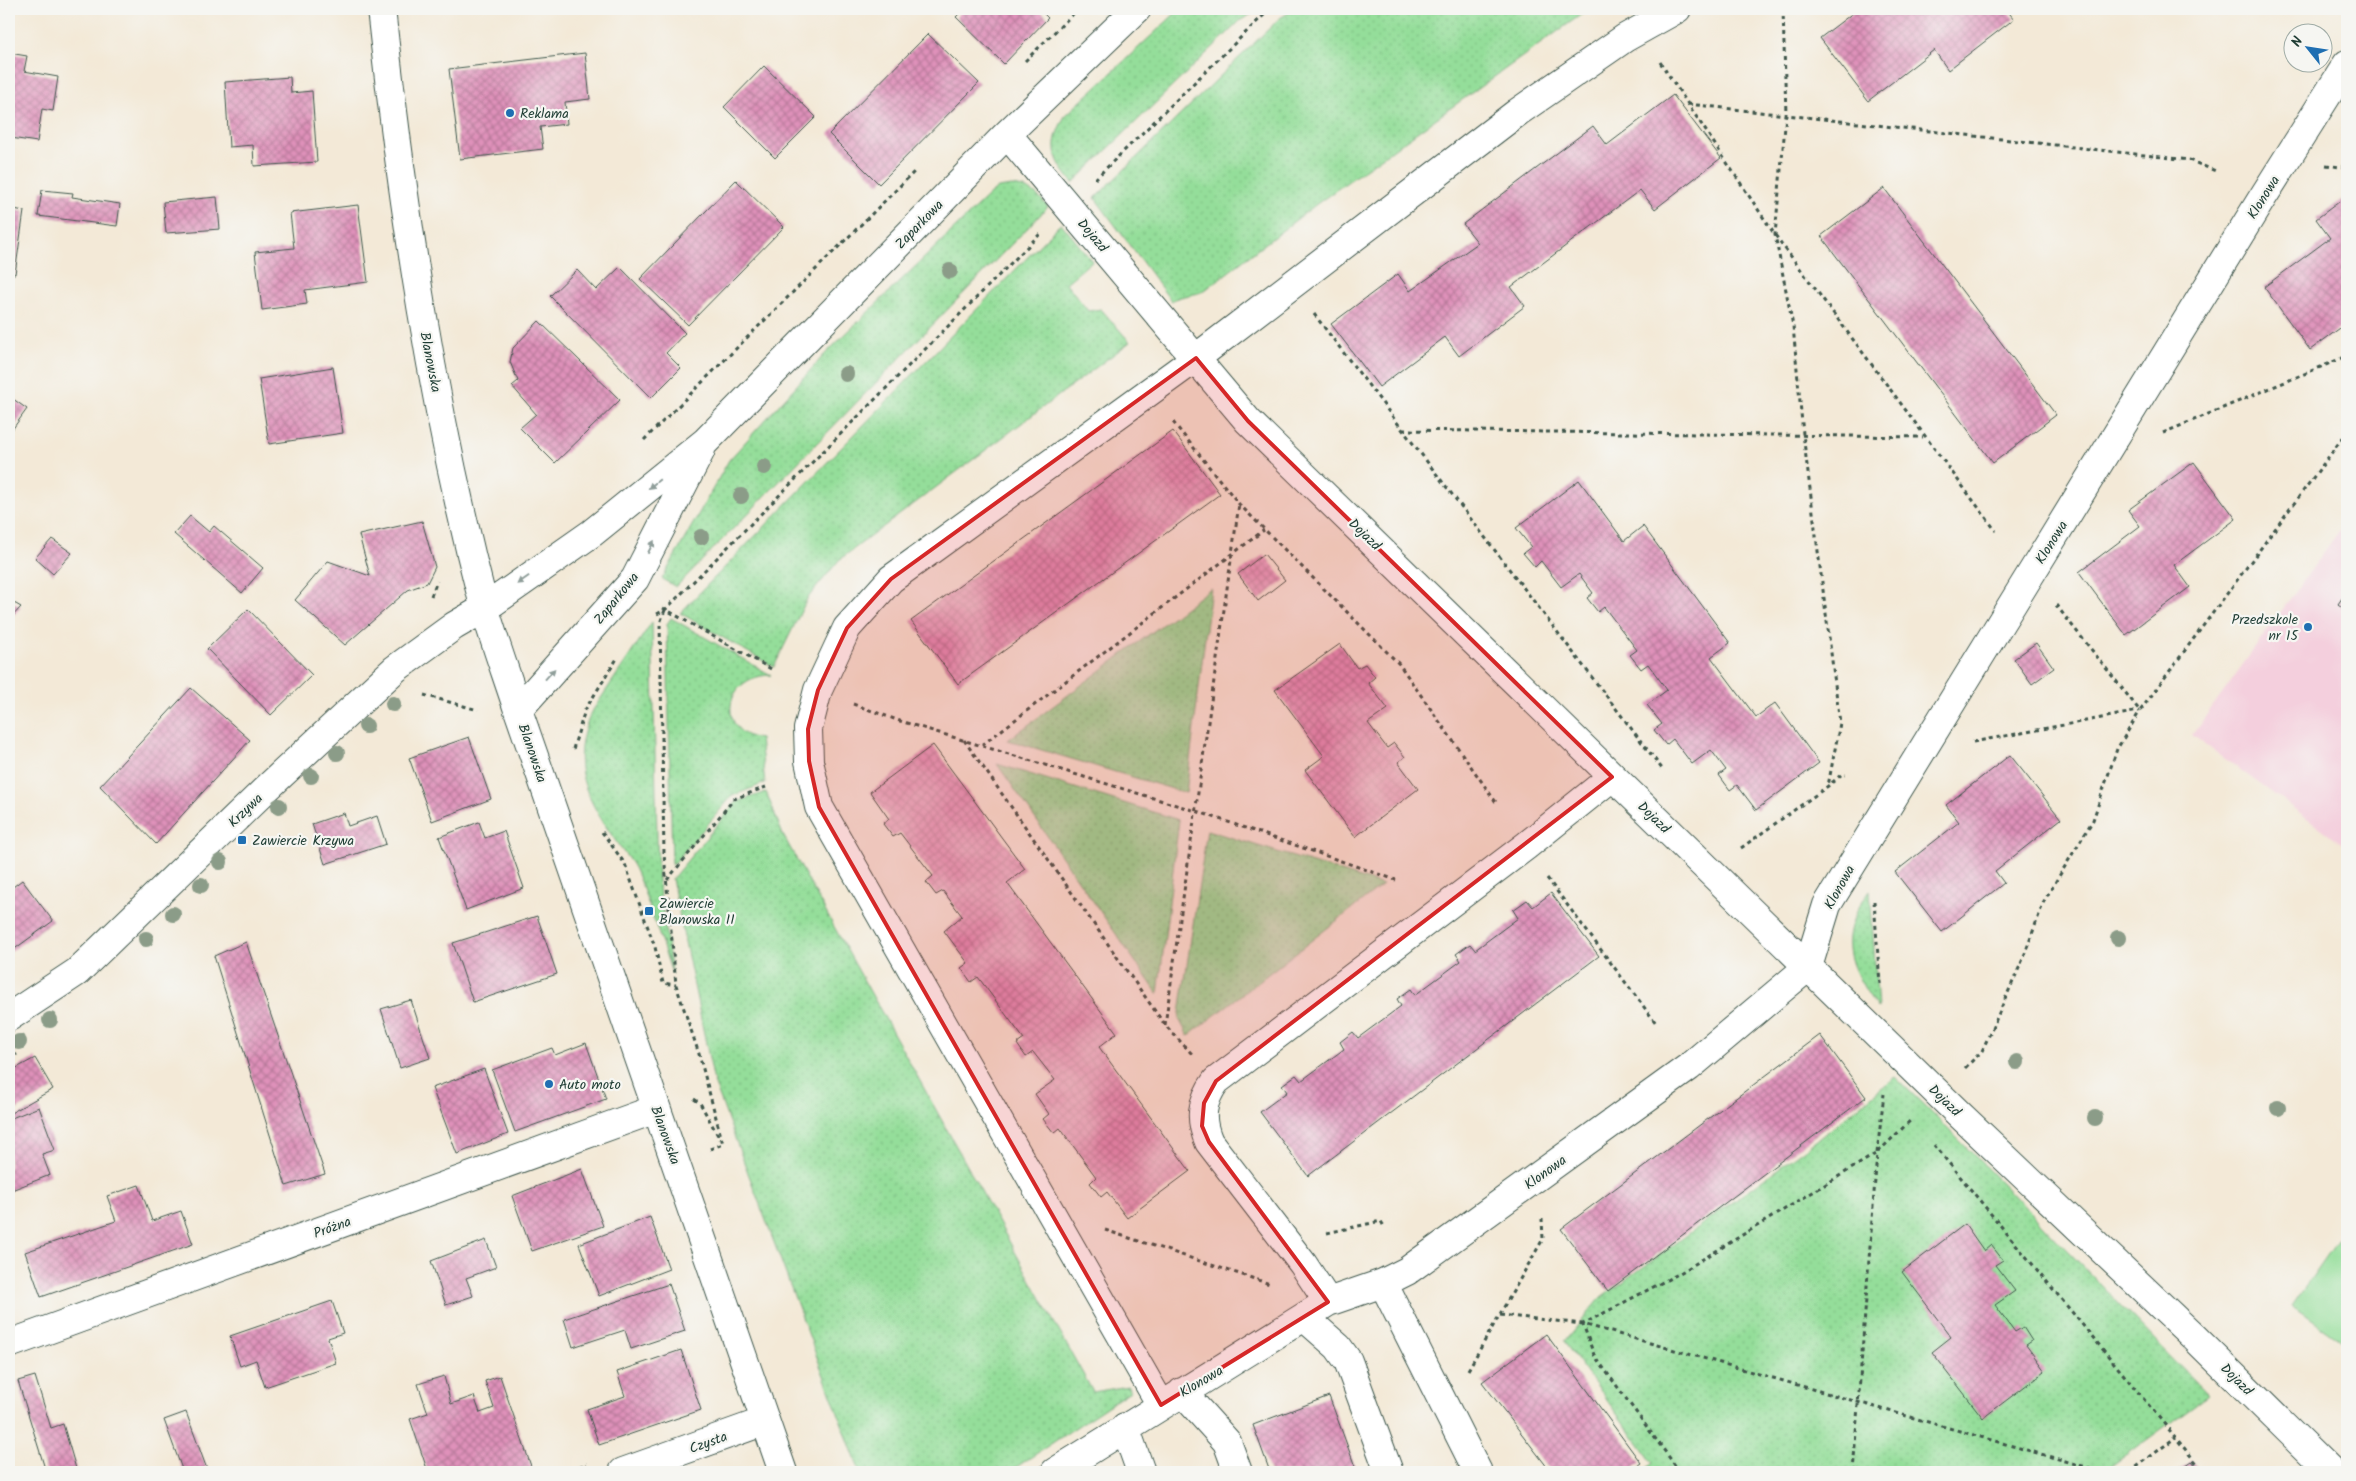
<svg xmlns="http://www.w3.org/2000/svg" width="2356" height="1481" viewBox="0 0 2356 1481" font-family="Kalam,sans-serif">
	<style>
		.built { fill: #f4cfdd }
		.grass { fill: url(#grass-dots); stroke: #5a8e67 }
		.pitch { fill: #94de9a; stroke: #5a8e67 }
		.building { fill: url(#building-cross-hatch) }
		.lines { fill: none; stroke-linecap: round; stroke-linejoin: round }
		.minor-casing { stroke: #3f574c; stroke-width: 30 }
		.path { stroke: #3f574c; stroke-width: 3; stroke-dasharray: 4 4; stroke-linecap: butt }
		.minor { stroke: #fff; stroke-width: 28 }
		.tree { fill: #8b9c88 }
		.oneway { fill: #8f9e9a }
		.marked { fill: #d62828; fill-opacity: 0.2; stroke: #d62828; stroke-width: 4; stroke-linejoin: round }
		.poi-dot { fill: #1f6fb2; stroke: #f6f6f2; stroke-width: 2 }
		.labels { text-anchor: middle; stroke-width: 4.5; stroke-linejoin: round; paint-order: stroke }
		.poi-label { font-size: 14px; fill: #1f3d34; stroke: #f6f6f2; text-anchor: start }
		.street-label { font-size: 14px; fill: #1f3d34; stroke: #f6f6f2 }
	</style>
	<defs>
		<pattern id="grass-dots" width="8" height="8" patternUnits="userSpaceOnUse" patternTransform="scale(1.25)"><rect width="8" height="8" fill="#94de9a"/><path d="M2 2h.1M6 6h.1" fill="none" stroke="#7fbf85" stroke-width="1.8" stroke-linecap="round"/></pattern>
		<pattern id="building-cross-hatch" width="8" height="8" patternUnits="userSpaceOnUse" patternTransform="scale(1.25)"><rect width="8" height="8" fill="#df91ba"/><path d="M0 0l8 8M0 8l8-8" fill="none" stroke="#b47898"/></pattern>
	</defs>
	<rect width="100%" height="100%" fill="#f6f6f2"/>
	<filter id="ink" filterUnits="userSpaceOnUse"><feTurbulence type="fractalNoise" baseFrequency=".02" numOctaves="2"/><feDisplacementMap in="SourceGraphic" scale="10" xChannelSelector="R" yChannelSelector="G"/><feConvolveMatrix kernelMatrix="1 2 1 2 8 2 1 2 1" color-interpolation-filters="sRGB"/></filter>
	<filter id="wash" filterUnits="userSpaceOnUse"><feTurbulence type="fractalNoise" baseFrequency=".0096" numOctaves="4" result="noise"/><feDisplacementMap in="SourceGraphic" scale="20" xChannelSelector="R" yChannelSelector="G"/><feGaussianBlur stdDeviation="1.12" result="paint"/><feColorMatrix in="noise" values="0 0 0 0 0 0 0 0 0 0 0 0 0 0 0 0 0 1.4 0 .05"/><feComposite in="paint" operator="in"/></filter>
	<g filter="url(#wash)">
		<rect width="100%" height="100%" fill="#f3e9d7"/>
		<!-- built -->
		<path class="built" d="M2347 520V847L2192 735Z"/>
		<!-- grass -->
		<path class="grass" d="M1180 9H1261L1241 20 1073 183C1052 158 1049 145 1065 116Z
			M1295 9H1589L1318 203 1205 290C1196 296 1183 294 1171 301L1095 198 1280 18Z
			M1012 186C1030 188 1038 194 1048 207L676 587 662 579 729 460 825 354 989 195 998 188Z
			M1061 223 1092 261 1066 283 1088 311 1101 309 1130 342 839 560 807 599 774 667 680 613Z
			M1211 588 1186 793 1008 740Z
			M671 618 771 675C721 676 718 734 760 739L765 783 732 796 672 866 667 624Z
			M652 622 658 881 672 973C660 939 650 904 636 872 632 862 623 852 617 843 587 799 567 767 591 713Z
			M997 764 1179 820 1158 994Z
			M766 792 783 835 1093 1392 1128 1386 1130 1391 1009 1472H860L714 1082 672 879 736 802Z
			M1207 830 1383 885 1188 1036 1179 1019Z
			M1870 890 1878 1009C1847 963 1835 939 1870 890Z
			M1895 1077C2002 1180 2103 1289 2208 1395L2103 1472H1641L1653 1463 1564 1342 1601 1298 1817 1140Z"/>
		<!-- pitch -->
		<path class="pitch" d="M2347 1227V1345L2292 1306Z"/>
		<g id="blocks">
			<!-- building -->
			<path class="building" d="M964 9H1039L1048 18 1004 64 956 17Z
				M1858 9H2006L2014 19 1948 70 1934 50 1868 101 1820 38Z
				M928 34 979 83 879 184 829 134Z
				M9 53 27 56 24 71 58 77 53 111 42 109 37 142 11 138 10 147Z
				M585 53 590 99 565 102 567 124 540 127 543 149 460 159 449 69Z
				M764 66 816 117 775 158 724 107Z
				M290 77 291 93 312 91 317 162 254 166 253 145 229 147 225 82Z
				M1673 95 1721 158 1655 209 1640 190 1511 287 1525 306 1459 356 1445 337 1379 387 1331 324 1398 274 1410 291 1478 243 1463 224 1593 126 1607 145Z
				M736 180 784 227 688 325 640 279Z
				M1884 188 2056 415 1993 463 1821 236Z
				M42 190 73 193 72 197 120 204 117 226 38 216Z
				M2347 196V323L2310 350 2264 287 2330 238 2316 219Z
				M217 197 220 229 166 233 163 202Z
				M358 205 368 282 305 290 307 304 262 310 255 252 294 248 290 213Z
				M9 208 24 211 15 274 9 273Z
				M620 267 685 333 666 353 681 368 651 398 550 296 577 270 596 290Z
				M539 321 620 400 555 463 520 428 536 414 512 386 518 381 510 362 513 348Z
				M333 367 343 433 269 444 259 379Z
				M9 396 27 409 9 434Z
				M1173 431 1220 494 958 684 911 621Z
				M2194 462 2236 519 2174 565 2190 587 2126 635 2079 572 2140 526 2128 510Z
				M1579 480 1624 541 1643 526 1730 643 1711 657 1756 717 1775 703 1819 763 1756 810 1737 785 1730 790 1719 775 1726 770 1711 750 1692 764 1673 739 1666 745 1654 730 1662 724 1647 705 1667 690 1648 664 1641 669 1630 655 1637 650 1604 607 1598 612 1587 598 1593 593 1579 574 1561 587 1541 561 1535 567 1523 553 1531 547 1516 528Z
				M190 516 209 532 214 526 263 568 242 593 174 534Z
				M422 521 435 567 427 583 408 590 345 645 295 600 328 561 370 576 359 535Z
				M52 539 72 553 53 574 35 558Z
				M1264 554 1285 580 1258 601 1238 574Z
				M2347 591V611L2338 604Z
				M9 600 21 607 9 620Z
				M248 609 312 675 271 715 207 649Z
				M2036 643 2054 668 2032 684 2014 659Z
				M1340 644 1357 668 1365 664 1375 677 1368 683 1388 709 1368 723 1387 748 1394 743 1405 757 1398 762 1418 789 1355 837 1305 770 1324 756 1275 690Z
				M191 688 250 740 156 844 100 786Z
				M469 737 491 799 432 821 409 758Z
				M933 745 1025 869 1007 883 1117 1033 1099 1047 1190 1171 1127 1218 1107 1192 1101 1197 1090 1183 1096 1177 1060 1128 1054 1133 1043 1119 1049 1114 1035 1094 1055 1080 1033 1052 1026 1057 1017 1044 1024 1039 978 977 971 982 961 968 968 963 944 931 962 916 943 891 936 895 926 882 933 876 900 833 893 837 883 824 889 819 870 792Z
				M2010 755 2061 819 1995 871 2004 883 1942 932 1895 872 1959 822 1946 805Z
				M344 813 348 826 377 816 386 844 325 864 312 824Z
				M479 822 485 838 504 831 524 888 466 910 439 837Z
				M22 880 53 921 9 953V890Z
				M1551 893 1599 956 1308 1176 1260 1112 1287 1092 1282 1085 1296 1075 1301 1081 1344 1049 1340 1042 1353 1032 1358 1038 1401 1006 1397 999 1411 989 1415 995 1461 961 1456 954 1470 944 1475 950 1518 918 1513 910 1527 900 1533 907Z
				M537 916 557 974 473 1002 453 943Z
				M246 942 325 1174 286 1186 214 956Z
				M411 1000 430 1058 400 1068 381 1009Z
				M1820 1035 1866 1097 1608 1291 1561 1229Z
				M586 1043 606 1099 515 1132 492 1070 552 1048 555 1055Z
				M35 1058 53 1089 9 1114V1072Z
				M484 1069 508 1134 457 1154 432 1088Z
				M39 1107 55 1150 42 1154 50 1175 9 1191V1119Z
				M582 1169 603 1226 532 1251 512 1196Z
				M139 1185 152 1221 181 1211 193 1244 41 1297 25 1252 116 1221 107 1196Z
				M650 1217 669 1269 599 1296 579 1244Z
				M1965 1224 1984 1251 1991 1245 2003 1260 1995 1265 2015 1291 1995 1305 2015 1332 2023 1327 2032 1341 2026 1345 2045 1371 1983 1418 1932 1352 1951 1337 1902 1272Z
				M486 1240 496 1267 466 1278 473 1296 446 1305 431 1261Z
				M669 1284 685 1331 631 1349 625 1330 573 1347 564 1319Z
				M332 1301 343 1333 328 1338 336 1363 265 1387 256 1360 240 1366 230 1336Z
				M1546 1334 1641 1463 1628 1472H1551L1482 1382Z
				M681 1350 701 1410 599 1445 587 1409 625 1396 617 1372Z
				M35 1376 51 1428 63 1424 77 1472H46L18 1381Z
				M444 1376 451 1404 474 1396 480 1413 494 1408 485 1381 500 1376 533 1472H428L410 1419 428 1413 418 1384Z
				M1329 1396 1357 1472H1270L1253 1425Z
				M186 1412 208 1472H183L164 1420Z
				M2192 1461 2201 1472H2176Z"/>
		</g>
	</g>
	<g filter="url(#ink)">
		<use href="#blocks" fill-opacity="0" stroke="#3f574c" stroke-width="1"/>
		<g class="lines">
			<defs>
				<path id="minor" d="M381 9C403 210 433 410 484 606 494 641 507 676 518 710L783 1472
					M1007 134 1248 421 1958 1113 2195 1338 2331 1472
					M518 710 635 579 701 450
					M9 1017 77 972 265 790 395 669 454 626 485 608 592 533 705 442 1007 134 1137 9
					M1383 1283 1478 1472
					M1328 1302 1303 1264 1209 1142C1199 1119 1201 1102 1216 1081L1526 846 1612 777
					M1304 1317 1338 1347 1348 1361 1389 1472
					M9 1344 656 1109
					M1182 1392 1227 1442 1238 1472
					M1161 1405 819 807 809 761 808 729 818 690 847 628 891 579 1196 358 1518 112 1625 38 1677 9
					M1125 1427 1141 1472
					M623 1472 765 1421
					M1055 1472 1328 1302 1383 1283 1407 1271 1689 1067 1808 967 1827 905 2261 200 2347 64"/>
			</defs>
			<!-- minor casing -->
			<use href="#minor" class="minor-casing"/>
			<!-- path -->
			<path class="path" d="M1783 9 1786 115 1775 235 1793 326 1803 434 1840 723 1828 786
				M1025 61 1078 9
				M1660 62 1775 235 1996 531
				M1688 104 2189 160 2218 172
				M2326 165 2340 167 2347 165
				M1095 179 1270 9
				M1314 314 1663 770
				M1173 422 1239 504 1399 664 1498 805
				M1402 430 1923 437
				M2163 433 2347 356
				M644 440 916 170
				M431 596 437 581
				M2056 605 2140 711 2347 432
				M663 608 773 670
				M665 610 660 623 664 854 676 985 699 1054 723 1144
				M657 614 665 610 1041 233
				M424 695 478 710
				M853 704 900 721 1196 811 1396 880
				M964 740 1165 1025 1192 1054
				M1973 742 2139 711
				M982 745 1264 530
				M573 749 585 710 618 657
				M602 832 625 864 655 947 663 983 676 985
				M1741 848 1828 786 1842 774 1845 775
				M1547 878 1656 1023
				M667 880 734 799 766 787
				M1874 901 1880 984
				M1165 1025 1239 504
				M9 1059 17 1054
				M1965 1068 1982 1051 2023 959 2044 901 2093 820 2117 749 2140 711
				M694 1099 700 1103 720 1139
				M1934 1145 2204 1472
				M710 1149 723 1144
				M1105 1230 1270 1284
				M1327 1233 1381 1221 1384 1227
				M1500 1315 1583 1324 2104 1472
				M1468 1370 1543 1239 1542 1219
				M564 1472 587 1464
				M1680 1472 1594 1355 1583 1324 1680 1273 1877 1153 1912 1119
				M1853 1472 1877 1153 1884 1094
				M2130 1472 2176 1437"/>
			<!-- minor -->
			<use href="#minor" class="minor"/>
		</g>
		<!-- trees -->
		<g class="tree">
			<circle cx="950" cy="271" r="8"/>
			<circle cx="846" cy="374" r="8"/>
			<circle cx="764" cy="467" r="8"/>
			<circle cx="741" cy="496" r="8"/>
			<circle cx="701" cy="537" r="8"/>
			<circle cx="393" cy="704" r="8"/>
			<circle cx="366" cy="726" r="8"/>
			<circle cx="337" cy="753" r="8"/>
			<circle cx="311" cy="776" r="8"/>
			<circle cx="279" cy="806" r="8"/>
			<circle cx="220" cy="862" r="8"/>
			<circle cx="201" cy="885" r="8"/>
			<circle cx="173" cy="914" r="8"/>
			<circle cx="2118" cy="938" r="8"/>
			<circle cx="146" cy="939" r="8"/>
			<circle cx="50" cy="1020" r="8"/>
			<circle cx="19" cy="1042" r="8"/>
			<circle cx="2017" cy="1062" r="8"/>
			<circle cx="2278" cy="1108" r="8"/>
			<circle cx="2095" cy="1118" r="8"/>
		</g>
		<!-- one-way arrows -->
		<defs><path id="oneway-solid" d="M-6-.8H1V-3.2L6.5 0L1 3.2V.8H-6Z" transform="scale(1.25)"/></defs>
		<g class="oneway">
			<use href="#oneway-solid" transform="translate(654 484) rotate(141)"/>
			<use href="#oneway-solid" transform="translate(651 547) rotate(-63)"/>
			<use href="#oneway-solid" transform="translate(523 580) rotate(145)"/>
			<use href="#oneway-solid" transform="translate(550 674) rotate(-48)"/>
		</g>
	</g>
	<!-- marked area -->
	<path class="marked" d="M1196 358 1248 421 1612 777 1216 1081 1204 1103 1202 1126 1209 1142 1328 1302 1161 1405 819 807 809 761 808 729 818 690 847 628 891 579Z"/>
	<!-- markers -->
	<g class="poi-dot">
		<circle cx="510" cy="113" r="5"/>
		<circle cx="2308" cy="627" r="5"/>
		<rect x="237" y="835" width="10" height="10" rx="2.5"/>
		<rect x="644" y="906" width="10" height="10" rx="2.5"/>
		<circle cx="549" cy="1084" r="5"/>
	</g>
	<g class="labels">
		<!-- poi labels -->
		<g class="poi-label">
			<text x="520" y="118">Reklama</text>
			<text x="2298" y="624" text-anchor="end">Przedszkole<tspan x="2298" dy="16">nr 15</tspan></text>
			<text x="252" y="845">Zawiercie Krzywa</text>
			<text x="659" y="908">Zawiercie<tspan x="659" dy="16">Blanowska II</tspan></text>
			<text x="559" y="1089">Auto moto</text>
		</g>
		<!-- street labels -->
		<g class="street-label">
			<text transform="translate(2263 197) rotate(-58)" y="5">Klonowa</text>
			<text transform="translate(919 224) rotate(-46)" y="5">Zaparkowa</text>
			<text transform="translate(1093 235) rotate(50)" y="5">Dojazd</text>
			<text transform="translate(431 362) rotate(79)" y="5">Blanowska</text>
			<text transform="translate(1365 534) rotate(44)" y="5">Dojazd</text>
			<text transform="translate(2051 542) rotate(-58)" y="5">Klonowa</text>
			<text transform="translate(616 598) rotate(-51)" y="5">Zaparkowa</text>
			<text transform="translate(533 753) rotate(71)" y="5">Blanowska</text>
			<text transform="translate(245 810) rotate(-44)" y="5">Krzywa</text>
			<text transform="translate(1654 817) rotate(44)" y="5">Dojazd</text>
			<text transform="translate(1839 887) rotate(-61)" y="5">Klonowa</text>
			<text transform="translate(1945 1100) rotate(44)" y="5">Dojazd</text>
			<text transform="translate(666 1135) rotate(70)" y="5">Blanowska</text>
			<text transform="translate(1545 1172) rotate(-36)" y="5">Klonowa</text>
			<text transform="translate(332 1227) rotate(-20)" y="5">Próżna</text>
			<text transform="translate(2237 1379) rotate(45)" y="5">Dojazd</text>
			<text transform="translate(1201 1381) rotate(-31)" y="5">Klonowa</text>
			<text transform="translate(708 1442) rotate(-20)" y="5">Czysta</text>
		</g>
	</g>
	<!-- margin -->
	<rect width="2356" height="1481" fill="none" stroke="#f6f6f2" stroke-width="30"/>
	<!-- north arrow -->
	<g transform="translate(2308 48) rotate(300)"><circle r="24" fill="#f6f6f2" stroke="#a0aca6"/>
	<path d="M0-4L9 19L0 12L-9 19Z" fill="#1f6fb2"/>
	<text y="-8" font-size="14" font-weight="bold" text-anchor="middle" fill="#1f3d34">N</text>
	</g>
</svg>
